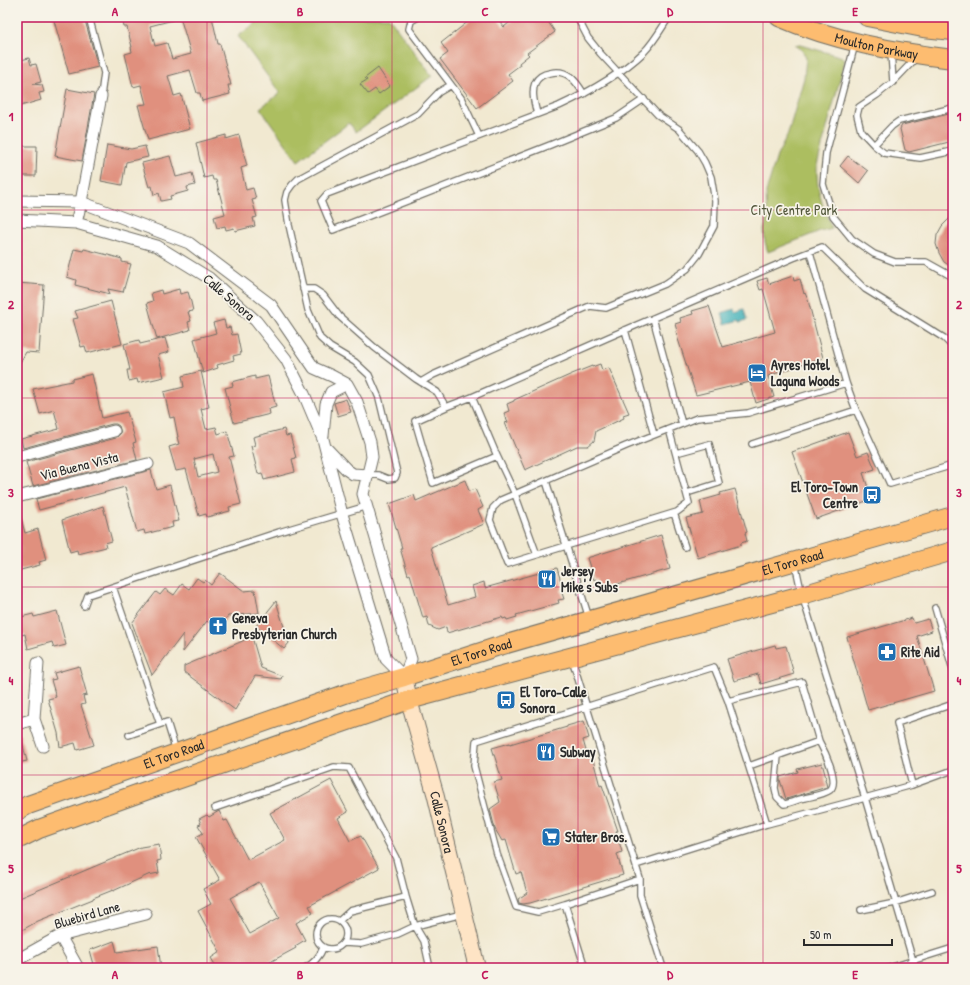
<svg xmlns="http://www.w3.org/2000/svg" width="970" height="985" viewBox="0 0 970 985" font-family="'Patrick Hand',sans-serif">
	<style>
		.green { fill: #acbe61; stroke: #6c7446 }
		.water { fill: #41b1b9; stroke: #366e72 }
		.building { fill: #e0907e; fill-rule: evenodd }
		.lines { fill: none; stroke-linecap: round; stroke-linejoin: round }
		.lane-casing { stroke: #706e65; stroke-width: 8 }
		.street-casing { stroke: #706e65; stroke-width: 13 }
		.secondary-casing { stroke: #706e65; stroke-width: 18 }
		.primary-casing { stroke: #706e65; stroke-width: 20 }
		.lane { stroke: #fff; stroke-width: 5.5 }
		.street { stroke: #fff; stroke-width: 11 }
		.secondary { stroke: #fee4c5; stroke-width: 16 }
		.primary { stroke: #fdbc6f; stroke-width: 18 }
		.grid { fill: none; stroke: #c2185b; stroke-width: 1; stroke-opacity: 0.55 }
		.labels { text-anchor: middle; stroke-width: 3.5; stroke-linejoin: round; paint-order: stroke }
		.street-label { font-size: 14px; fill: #2b2b2b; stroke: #f7f3e8 }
		.park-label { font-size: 14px; fill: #52573b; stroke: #f7f3e8 }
		.poi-label { font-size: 14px; font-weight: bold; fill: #2b2b2b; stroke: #f7f3e8; text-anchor: start }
		.neatline { fill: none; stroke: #c2185b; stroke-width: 1.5 }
		.grid-label { font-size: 13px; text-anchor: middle; font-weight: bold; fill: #c2185b }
	</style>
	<rect width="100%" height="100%" fill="#f7f3e8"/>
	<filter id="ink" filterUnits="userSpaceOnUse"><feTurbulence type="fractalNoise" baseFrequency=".025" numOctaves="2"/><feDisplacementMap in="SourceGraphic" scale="8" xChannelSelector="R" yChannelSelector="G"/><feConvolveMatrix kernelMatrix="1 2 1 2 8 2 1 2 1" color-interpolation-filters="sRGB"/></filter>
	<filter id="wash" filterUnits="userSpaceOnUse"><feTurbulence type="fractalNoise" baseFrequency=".012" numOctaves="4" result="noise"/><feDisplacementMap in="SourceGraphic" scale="16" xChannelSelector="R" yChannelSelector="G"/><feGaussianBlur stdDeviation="0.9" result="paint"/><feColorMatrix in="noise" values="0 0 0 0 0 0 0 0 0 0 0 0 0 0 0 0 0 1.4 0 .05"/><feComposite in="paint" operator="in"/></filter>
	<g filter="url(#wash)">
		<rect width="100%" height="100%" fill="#f1e9d1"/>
		<!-- green -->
		<path class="green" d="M264 17H389L432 76 356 132 349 123 298 161 260 108 280 93 238 36Z
			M795 45H800L843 57 844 64 817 165C816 189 822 206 832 228L820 231 768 252 765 242 764 230 767 218 766 192 777 156 788 134 804 78 806 58 802 50Z"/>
		<!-- water -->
		<path class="water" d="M734 309 735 312 744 309 747 320 740 322 739 320 725 324 722 313Z"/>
		<g id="blocks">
			<!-- building -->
			<path class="building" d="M53 17H84L98 67 69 74Z
				M122 17H173V20L150 26 155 46 167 43 172 59 191 54 180 17H212L218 44H220L231 85H228L230 94 202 101 200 93H197L190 70 168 76 174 96 181 94 190 129 148 140 138 105 146 104 141 85 133 87 125 54 132 52 131 47H132L127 27H124Z
				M474 17H496L504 27 516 17H545L555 32 527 53 529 55 519 63 520 65 508 74 513 81 477 108 440 59 448 53 441 43Z
				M29 58 31 65 36 64 41 82 33 84 42 85 44 92 39 93 41 100 17 107V61Z
				M378 68 390 86 379 94 375 89 368 94 360 84 367 80 365 78Z
				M67 89 94 94 82 161 55 156Z
				M953 113V141L909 152 905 150 900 129 902 125Z
				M226 135V139L239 135 247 166 241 168 246 190 253 188 256 199 252 200 257 217 253 218 255 226 235 231 234 228 226 230 225 226 217 228 214 217 225 214 216 180H213L212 176 204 178 196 143Z
				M107 145 131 149 145 146 148 157 126 162 122 185 101 181Z
				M17 146H37L36 176H17Z
				M170 156 176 177 192 173 195 185 187 187 188 191 170 196 171 199 161 201 159 193 154 195 152 186 149 187 142 163Z
				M848 156 868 171 859 183 840 166Z
				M953 215V268L944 262 939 253 936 244 937 235 942 226Z
				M74 249 83 251 84 249 108 255 122 259V262L131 264 123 292 108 289 110 294 75 285 76 280 67 277Z
				M793 276 794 281 800 279 804 294 805 293 808 300 823 358 768 376 774 397 756 403 750 382 696 395 678 339 676 331H677L675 324 681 322 680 318 693 314 692 311 709 306 723 347 775 332 763 289 760 290 757 281 767 278 769 284Z
				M17 283 44 285 39 353 26 352 17 368Z
				M179 289 180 294 188 292 191 302 193 311 188 312 191 321 188 322 190 330 157 339 147 303 153 301 151 293 161 290 162 294Z
				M111 301 122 344 87 353 85 346 81 347 73 319 78 318 75 311Z
				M224 320 226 328 230 327 232 335 237 334 241 354 233 356 234 360 217 365 218 368 203 373 194 339 216 333 213 323Z
				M165 338 169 352 158 355 164 377 138 383 137 379 129 381 127 370H130L124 344 139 340 140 344Z
				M600 364 602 370 609 368 629 413 623 415 624 418 596 431 594 441 588 446H577L525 470 505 423 508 422 504 413 509 411 507 404 514 401V400L572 374 592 366V367Z
				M201 371 209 407 201 409 206 429 216 427 218 434 227 431 234 456 229 457 241 504 229 507 230 511 207 517 206 514 199 516 186 469 176 471 169 447 179 444 177 437H178L174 417 170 418 164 392 184 387 182 376ZM213 454 217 472 198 477 194 459Z
				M92 374 102 418 127 412 136 442 133 443 137 460 33 486 26 462 116 438 121 433 119 426 116 424H112L23 448 21 439 59 429 54 410 40 414 33 389 72 381V379Z
				M255 376V379L268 376 276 407 269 409 270 414 234 423 225 388 233 386 232 382Z
				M346 399 351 412 338 416 334 403Z
				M284 429 286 436 290 435 296 458 292 459 295 472 264 480 262 473 258 474 251 446 255 445 253 437Z
				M848 432 857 456 868 452 875 469 863 473 872 499 816 519 792 452Z
				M151 470 156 489 170 485 179 521 172 522 173 527 145 534 144 530 137 532 125 487 39 510 36 499Z
				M465 480 469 491 475 489 483 507 478 510 484 524 431 547 448 605 475 597 472 586 484 582 485 588 557 568 563 589 561 590 564 599 558 600 559 603 516 615 517 617 507 620 506 618 503 619 502 617 447 633 446 627 438 630 429 626 427 617 423 618 410 574 408 575 400 548H402L389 504 414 495 416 501Z
				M735 489 747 532 745 533 747 541 741 543V545L698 558 686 518 703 514 700 501 721 495 720 493Z
				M103 506 112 541 105 543 106 547 78 554 77 550 70 552 62 520Z
				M17 514H20L25 533 38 529 46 560 39 562 40 565 17 571Z
				M661 535 670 569 607 587 606 585 599 588 596 579 594 580 587 558Z
				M220 573 244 591 255 590 259 613 228 616 218 629 207 621 183 652V634L152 675 132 623 156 592 160 595 165 589 174 595 182 584 189 589 197 578 203 582 205 580 211 585Z
				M276 601 289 643 284 649 256 626Z
				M57 611 66 645 54 648 52 642 28 649 25 634 17 636V618L33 614 34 617Z
				M912 618 914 623 928 619 932 631 917 636 934 691 868 710 847 637Z
				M252 637 261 668 282 676 281 679 255 676 235 710 184 672V666Z
				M775 645 776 648 786 646 794 674 761 684 758 674 734 681 727 659Z
				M79 666 87 695 83 696 85 704 81 705 94 745 77 750 75 743 60 747 58 733 48 699 56 697 51 680 56 679 54 673Z
				M584 721 589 738 583 740 588 758 592 756 600 786 602 785 618 831H616L622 852 617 854 623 875 530 903 523 904 519 903 518 899 527 893 521 872 516 874 506 840 502 841 495 829 490 809 500 802 494 782 502 780 492 748 510 743V744L567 727V726Z
				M17 734H20L27 761 17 763Z
				M822 763 826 778 825 779 827 787 786 799 780 780V777L798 772 797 769Z
				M331 780 348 812 338 818 350 841 361 836 379 868 309 906 313 913 296 923 305 940 295 946 296 948 259 968H217L211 958 220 952 198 911 211 904 203 889 220 880 196 837 203 833 198 825 201 824 199 819 207 815 209 817 219 811 224 821 227 820 248 860 285 840 270 813ZM259 882 279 918 250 934 230 898Z
				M159 844 161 860 157 861 159 873 148 875 113 891V890L93 898V899L38 921 17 933V899L141 847Z
				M114 941 117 952 158 946 161 968H95L90 950Z"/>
		</g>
	</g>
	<g filter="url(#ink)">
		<use href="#blocks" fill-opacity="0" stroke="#706e65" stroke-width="1"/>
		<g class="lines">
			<defs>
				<path id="lane" d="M89 17 104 73 101 96
					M418 17 411 21 409 29 461 98 479 136
					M855 44 826 153 823 184 833 216 852 239 874 254 895 262H926L953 277
					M891 52 893 82
					M916 58 893 82 877 95 859 107 857 115 861 131 874 145 884 153 920 158 953 151
					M644 99 616 118 550 145 333 230 321 201 327 194 559 106C587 93 621 74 644 52 654 42 661 29 669 17
					M537 114C535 105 531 93 535 83 538 77 543 74 550 73 567 68 576 81 584 94
					M874 145 892 126 899 121 953 108
					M810 252 846 383 856 410 890 484 953 465
					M303 289H314L323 295 339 316 374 347 416 379 437 392 446 407
					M653 318 682 424
					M625 330 654 435
					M421 382 433 375 590 306 606 308 665 284 687 269 699 254 714 226 715 201 711 177 705 163 698 151 679 129 658 115 600 53 588 38 577 17
					M472 397 446 407 415 421 433 483 497 456 472 397 609 337 793 258 822 247 865 289 944 338 952 346 953 350
					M669 429 689 503 677 512 507 564 490 520 493 508 501 500 626 446 697 418 748 413 846 383
					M752 444 856 410
					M676 453 709 444 719 483 687 493
					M497 456 515 494 537 555
					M367 475H378L388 479 395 478 397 473 379 398 369 375 355 362 330 347 320 338 308 310 289 225 285 200 287 192 292 185 298 179 418 114 439 92 451 85
					M546 481 589 618
					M674 513 685 547
					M795 563 802 595 865 798 912 785 953 770
					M113 587 160 724
					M84 606 88 595 279 532 367 506
					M935 608 953 670
					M572 659 640 879 565 904 585 968
					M728 701 802 682 819 741 749 766
					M129 735 167 722 176 751
					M778 756 775 788 777 797 784 804C792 803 798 799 805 798 813 796 823 795 830 790 840 782 824 750 819 741
					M912 785 897 723 953 704
					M215 808 334 767 349 768 396 858 406 897 350 911 339 921
					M767 824 865 798 913 961
					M640 879V895L663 968
					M406 897 415 926 424 941 430 968
					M565 904 538 912 516 907 497 854 474 766 476 741 714 667 728 701 767 824 636 865
					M861 910 895 903 932 891
					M316 934a15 15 0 1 1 30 0a15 15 0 1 1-30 0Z
					M344 943 361 944 398 934 415 926 462 914
					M305 968C313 964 320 956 323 948
					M889 968 953 948"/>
				<path id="street" d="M17 201 81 202 189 243 271 305 314 368 332 376 347 384 357 402 370 442 372 457 363 494 411 659 404 677 386 659 342 514 323 439 304 394 286 359 256 321 209 278 157 246 76 223 17 220
					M76 223 81 202 101 96
					M323 436 326 404 331 392 347 384
					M327 449 347 470 353 474 367 475
					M17 457 114 431
					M17 497 148 464
					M38 663 34 719 43 746
					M17 724 34 719
					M60 936 78 968
					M17 960 60 936 146 914"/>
				<g id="secondary">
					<path id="s1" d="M404 677 409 700 435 793 477 968"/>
				</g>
				<g id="primary">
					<path id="s2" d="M779 17C834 41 894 52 953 59"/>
					<path d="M867 17 923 28 953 31"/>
					<path id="s3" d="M17 811 28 805 348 693 404 677 496 647 953 516"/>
					<path d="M17 840 39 829 148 790 409 700 802 595 953 551"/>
				</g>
			</defs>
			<!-- lane casing -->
			<use href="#lane" class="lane-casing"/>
			<!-- street casing -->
			<use href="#street" class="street-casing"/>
			<!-- secondary casing -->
			<use href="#secondary" class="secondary-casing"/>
			<!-- primary casing -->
			<use href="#primary" class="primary-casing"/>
			<!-- lane -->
			<use href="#lane" class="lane"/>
			<!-- street -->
			<use href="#street" class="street"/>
			<!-- secondary -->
			<use href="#secondary" class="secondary"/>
			<!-- primary -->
			<use href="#primary" class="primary"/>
		</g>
	</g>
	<!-- grid -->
	<path class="grid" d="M207 17V968M392 17V968M578 17V968M763 17V968M17 210H953M17 398H953M17 587H953M17 775H953"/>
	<!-- icons -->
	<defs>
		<symbol id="hotel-square" viewBox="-11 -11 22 22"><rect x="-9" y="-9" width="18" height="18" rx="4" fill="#1f6fb2" stroke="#f7f3e8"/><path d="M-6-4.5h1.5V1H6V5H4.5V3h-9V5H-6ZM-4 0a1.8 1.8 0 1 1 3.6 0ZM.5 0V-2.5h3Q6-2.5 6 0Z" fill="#fff"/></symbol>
		<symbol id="bus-square" viewBox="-11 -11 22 22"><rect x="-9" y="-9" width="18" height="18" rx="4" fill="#1f6fb2" stroke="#f7f3e8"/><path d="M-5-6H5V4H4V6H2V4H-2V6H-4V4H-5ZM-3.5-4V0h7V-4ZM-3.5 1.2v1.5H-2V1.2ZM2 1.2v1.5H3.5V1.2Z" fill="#fff"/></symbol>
		<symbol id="restaurant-square" viewBox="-11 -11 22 22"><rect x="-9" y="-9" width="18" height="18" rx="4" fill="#1f6fb2" stroke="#f7f3e8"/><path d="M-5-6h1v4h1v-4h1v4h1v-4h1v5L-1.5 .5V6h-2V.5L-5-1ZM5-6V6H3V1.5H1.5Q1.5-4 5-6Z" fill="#fff"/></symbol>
		<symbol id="church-square" viewBox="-11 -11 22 22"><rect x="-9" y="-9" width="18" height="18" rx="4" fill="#1f6fb2" stroke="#f7f3e8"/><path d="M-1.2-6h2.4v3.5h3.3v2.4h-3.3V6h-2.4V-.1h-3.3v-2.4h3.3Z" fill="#fff"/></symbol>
		<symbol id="pharmacy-square" viewBox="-11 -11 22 22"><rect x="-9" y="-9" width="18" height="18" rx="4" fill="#1f6fb2" stroke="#f7f3e8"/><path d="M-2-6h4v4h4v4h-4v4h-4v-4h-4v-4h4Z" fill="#fff"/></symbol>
		<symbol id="supermarket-square" viewBox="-11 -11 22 22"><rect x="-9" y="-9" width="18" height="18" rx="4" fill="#1f6fb2" stroke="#f7f3e8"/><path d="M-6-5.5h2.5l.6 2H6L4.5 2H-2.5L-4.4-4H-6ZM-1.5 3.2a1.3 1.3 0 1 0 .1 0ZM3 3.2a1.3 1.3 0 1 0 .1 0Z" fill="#fff"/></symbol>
	</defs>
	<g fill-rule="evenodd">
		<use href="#hotel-square" x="746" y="362" width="22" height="22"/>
		<use href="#bus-square" x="861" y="484" width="22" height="22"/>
		<use href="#restaurant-square" x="536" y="568" width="22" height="22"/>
		<use href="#church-square" x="207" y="615" width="22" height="22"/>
		<use href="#pharmacy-square" x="876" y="641" width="22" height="22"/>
		<use href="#bus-square" x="495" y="689" width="22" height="22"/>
		<use href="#restaurant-square" x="535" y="741" width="22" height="22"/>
		<use href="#supermarket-square" x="540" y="826" width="22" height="22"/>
	</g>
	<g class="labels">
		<!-- street labels -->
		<g class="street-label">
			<text dy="5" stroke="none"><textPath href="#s2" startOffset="102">Moulton Parkway</textPath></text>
			<text transform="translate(229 297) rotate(41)" y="5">Calle Sonora</text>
			<text transform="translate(79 466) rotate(-14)" y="5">Via Buena Vista</text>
			<text dy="5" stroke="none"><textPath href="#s3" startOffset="815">El Toro Road</textPath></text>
			<text dy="5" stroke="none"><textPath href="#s3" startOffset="491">El Toro Road</textPath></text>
			<text dy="5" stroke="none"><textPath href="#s3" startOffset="167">El Toro Road</textPath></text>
			<text dy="5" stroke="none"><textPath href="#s1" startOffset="150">Calle Sonora</textPath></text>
			<text transform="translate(87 915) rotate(-16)" y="5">Bluebird Lane</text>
		</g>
		<!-- park labels -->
		<g class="park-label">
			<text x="794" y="215">City Centre Park</text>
		</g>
		<!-- poi labels -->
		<g class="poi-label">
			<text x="771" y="370">Ayres Hotel<tspan x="771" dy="16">Laguna Woods</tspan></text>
			<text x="858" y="492" text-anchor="end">El Toro-Town<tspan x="858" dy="16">Centre</tspan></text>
			<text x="561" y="576">Jersey<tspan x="561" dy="16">Mike's Subs</tspan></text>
			<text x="232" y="623">Geneva<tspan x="232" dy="16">Presbyterian Church</tspan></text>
			<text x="901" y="657">Rite Aid</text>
			<text x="520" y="697">El Toro-Calle<tspan x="520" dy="16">Sonora</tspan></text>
			<text x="560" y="757">Subway</text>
			<text x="565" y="842">Stater Bros.</text>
		</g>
	</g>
	<!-- margin -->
	<rect width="970" height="985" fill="none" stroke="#f7f3e8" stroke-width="44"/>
	<!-- scale -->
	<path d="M804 939v6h88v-6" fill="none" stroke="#2b2b2b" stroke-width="2"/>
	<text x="810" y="939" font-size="12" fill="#2b2b2b" stroke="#f7f3e8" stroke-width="3" paint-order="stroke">50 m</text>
	<rect x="22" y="22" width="926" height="941" class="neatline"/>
	<g class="grid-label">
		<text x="115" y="16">A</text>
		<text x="300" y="16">B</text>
		<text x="485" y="16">C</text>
		<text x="670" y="16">D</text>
		<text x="855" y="16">E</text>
		<text x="11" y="121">1</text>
		<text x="959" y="121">1</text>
		<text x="11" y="309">2</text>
		<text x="959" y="309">2</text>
		<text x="11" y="497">3</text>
		<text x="959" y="497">3</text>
		<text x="11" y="685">4</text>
		<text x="959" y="685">4</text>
		<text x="11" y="873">5</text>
		<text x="959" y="873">5</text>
		<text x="115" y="979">A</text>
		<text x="300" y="979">B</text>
		<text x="485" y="979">C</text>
		<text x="670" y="979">D</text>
		<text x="855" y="979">E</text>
	</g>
</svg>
